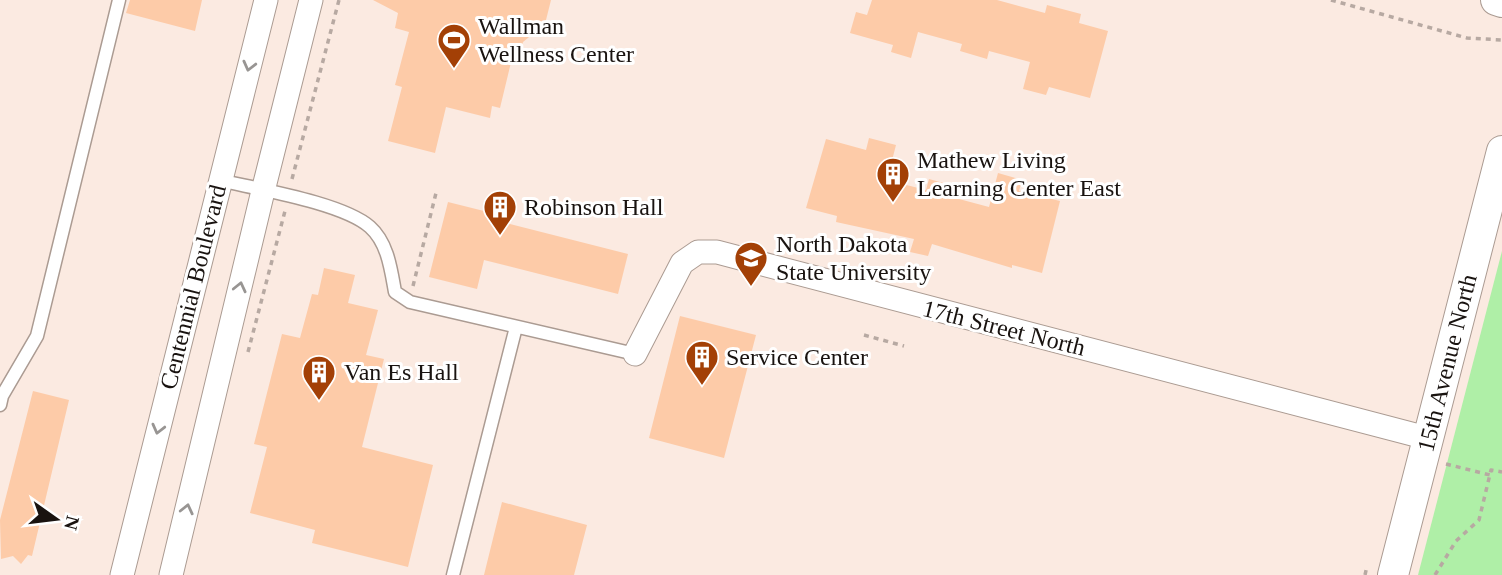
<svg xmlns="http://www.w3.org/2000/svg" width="1502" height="575" viewBox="0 0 1502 575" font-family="Georgia,serif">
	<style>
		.green { fill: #afefa7 }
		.building { fill: #fdcba8 }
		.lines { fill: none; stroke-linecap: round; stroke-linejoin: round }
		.service-casing { stroke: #ab9b92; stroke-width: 15 }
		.minor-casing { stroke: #ab9b92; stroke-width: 25 }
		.tertiary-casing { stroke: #ab9b92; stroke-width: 32 }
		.path { stroke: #b7a9a2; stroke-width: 3.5; stroke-dasharray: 5 5; stroke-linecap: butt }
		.service { stroke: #fff; stroke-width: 12 }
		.minor { stroke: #fff; stroke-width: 23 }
		.tertiary { stroke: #fff; stroke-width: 30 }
		.oneway { stroke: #989593 }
		.labels { text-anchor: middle; stroke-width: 6; stroke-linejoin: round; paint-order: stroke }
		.poi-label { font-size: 24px; fill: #191310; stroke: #fff; text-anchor: start }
		.street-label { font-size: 24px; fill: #191310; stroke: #fff }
	</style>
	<rect width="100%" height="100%" fill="#fbeae1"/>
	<!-- green -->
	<path class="green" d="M1502 251V575H1418Z"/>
	<!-- building -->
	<path class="building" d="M130 0H202L195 31 126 13Z
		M373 0H551L545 24 523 42 520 54H513L500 108 492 106 490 118 446 107 435 153 388 141 402 87 395 85 409 32 395 28 398 13Z
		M872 0H997L1045 13 1047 5 1081 14 1079 23 1108 31 1090 98 1049 87 1046 95 1023 89 1030 62 989 51 987 59 960 51 962 44 918 32 911 58 891 52 893 45 850 33 856 12 867 15Z
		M869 138 896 145 887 180 926 190 929 179 947 184 944 195 989 207 998 173 1022 180 1019 191 1060 201 1042 273 1012 265V268L932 244 928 256 910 252 914 239 836 222 837 216 806 208 826 139 866 150Z
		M448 202 496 214 494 220 628 254 618 294 484 260 477 289 429 277Z
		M324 268 355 275 348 303 378 310 366 355 384 359 362 447 433 465 408 567 312 543 315 530 250 513 267 447 254 444 282 334 300 338 312 294 318 295Z
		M680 316 756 335 724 458 649 438Z
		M33 391 69 400 32 556 28 555 21 564 13 556 1 559 0 520Z
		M502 502 587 525 574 575H484Z"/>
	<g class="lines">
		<defs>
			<path id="service" d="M219 180C257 189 343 203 370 227 388 243 391 270 395 292L410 302 635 354
				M0 405 2 396 37 336 119 0
				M453 575 516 327"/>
			<path id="minor" d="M635 354 682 263 698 252H717L1427 438
				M122 575 266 0
				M171 575 263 191 311 0"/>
			<path id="tertiary" d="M1496 0 1502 2
				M1393 575 1502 151"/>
		</defs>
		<!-- service casing -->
		<use href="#service" class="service-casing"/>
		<!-- minor casing -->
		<use href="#minor" class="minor-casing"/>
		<!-- tertiary casing -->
		<use href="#tertiary" class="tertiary-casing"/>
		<!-- path -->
		<path class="path" d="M1331 0 1467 38 1502 40
			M292 179 339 0
			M413 286 437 189
			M864 335 904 346
			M248 352 285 211
			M1446 464 1490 475
			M1365 575 1367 566
			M1435 575 1456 541 1479 520 1491 470 1502 472"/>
		<!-- service -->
		<use href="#service" class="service"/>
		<!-- minor -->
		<use href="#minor" class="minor"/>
		<!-- tertiary -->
		<use href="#tertiary" class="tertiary"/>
	</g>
	<!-- one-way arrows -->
	<defs><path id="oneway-chevron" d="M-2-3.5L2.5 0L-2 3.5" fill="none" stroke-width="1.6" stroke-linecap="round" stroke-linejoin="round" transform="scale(1.75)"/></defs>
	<g class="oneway">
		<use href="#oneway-chevron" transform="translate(249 66) rotate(104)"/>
		<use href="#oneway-chevron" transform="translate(240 287) rotate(-77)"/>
		<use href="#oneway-chevron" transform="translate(158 429) rotate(104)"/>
		<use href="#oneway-chevron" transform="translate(187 509) rotate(-77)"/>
	</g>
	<!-- icons -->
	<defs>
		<symbol id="stadium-pin" viewBox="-11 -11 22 30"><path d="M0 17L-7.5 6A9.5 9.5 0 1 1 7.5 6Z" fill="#a34006" stroke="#fff"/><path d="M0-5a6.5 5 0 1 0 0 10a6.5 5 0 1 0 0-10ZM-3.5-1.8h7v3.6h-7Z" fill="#fff"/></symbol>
		<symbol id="building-pin" viewBox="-11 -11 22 30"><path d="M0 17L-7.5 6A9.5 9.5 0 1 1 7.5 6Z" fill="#a34006" stroke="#fff"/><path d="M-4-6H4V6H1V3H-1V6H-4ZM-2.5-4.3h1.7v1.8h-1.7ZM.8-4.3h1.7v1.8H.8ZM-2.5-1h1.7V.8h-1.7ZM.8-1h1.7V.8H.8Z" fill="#fff"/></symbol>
		<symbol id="university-pin" viewBox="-11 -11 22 30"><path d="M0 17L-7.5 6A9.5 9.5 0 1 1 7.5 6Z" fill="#a34006" stroke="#fff"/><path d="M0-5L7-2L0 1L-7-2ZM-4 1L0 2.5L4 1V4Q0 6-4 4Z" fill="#fff"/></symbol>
	</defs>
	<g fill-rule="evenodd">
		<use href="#stadium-pin" x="435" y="21" width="38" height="52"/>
		<use href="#building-pin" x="874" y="155" width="38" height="52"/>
		<use href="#building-pin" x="481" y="188" width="38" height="52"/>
		<use href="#university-pin" x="732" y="239" width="38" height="52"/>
		<use href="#building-pin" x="683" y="338" width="38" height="52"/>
		<use href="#building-pin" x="300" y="353" width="38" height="52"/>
	</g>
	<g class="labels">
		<!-- poi labels -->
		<g class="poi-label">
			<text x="478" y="34">Wallman<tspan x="478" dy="28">Wellness Center</tspan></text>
			<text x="917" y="168">Mathew Living<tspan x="917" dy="28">Learning Center East</tspan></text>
			<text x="524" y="215">Robinson Hall</text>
			<text x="776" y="252">North Dakota<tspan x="776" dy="28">State University</tspan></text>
			<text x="726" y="365">Service Center</text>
			<text x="344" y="380">Van Es Hall</text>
		</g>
		<!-- street labels -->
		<g class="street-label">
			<text transform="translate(193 287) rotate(-76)" y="8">Centennial Boulevard</text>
			<text transform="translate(1004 328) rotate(14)" y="8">17th Street North</text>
			<text transform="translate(1447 363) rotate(-76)" y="8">15th Avenue North</text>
		</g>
	</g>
	<!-- north arrow -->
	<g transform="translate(56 519) rotate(104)" stroke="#ffffff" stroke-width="5" paint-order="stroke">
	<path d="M0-5L12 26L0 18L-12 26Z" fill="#191310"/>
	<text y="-10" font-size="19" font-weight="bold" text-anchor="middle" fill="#191310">N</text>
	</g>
</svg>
